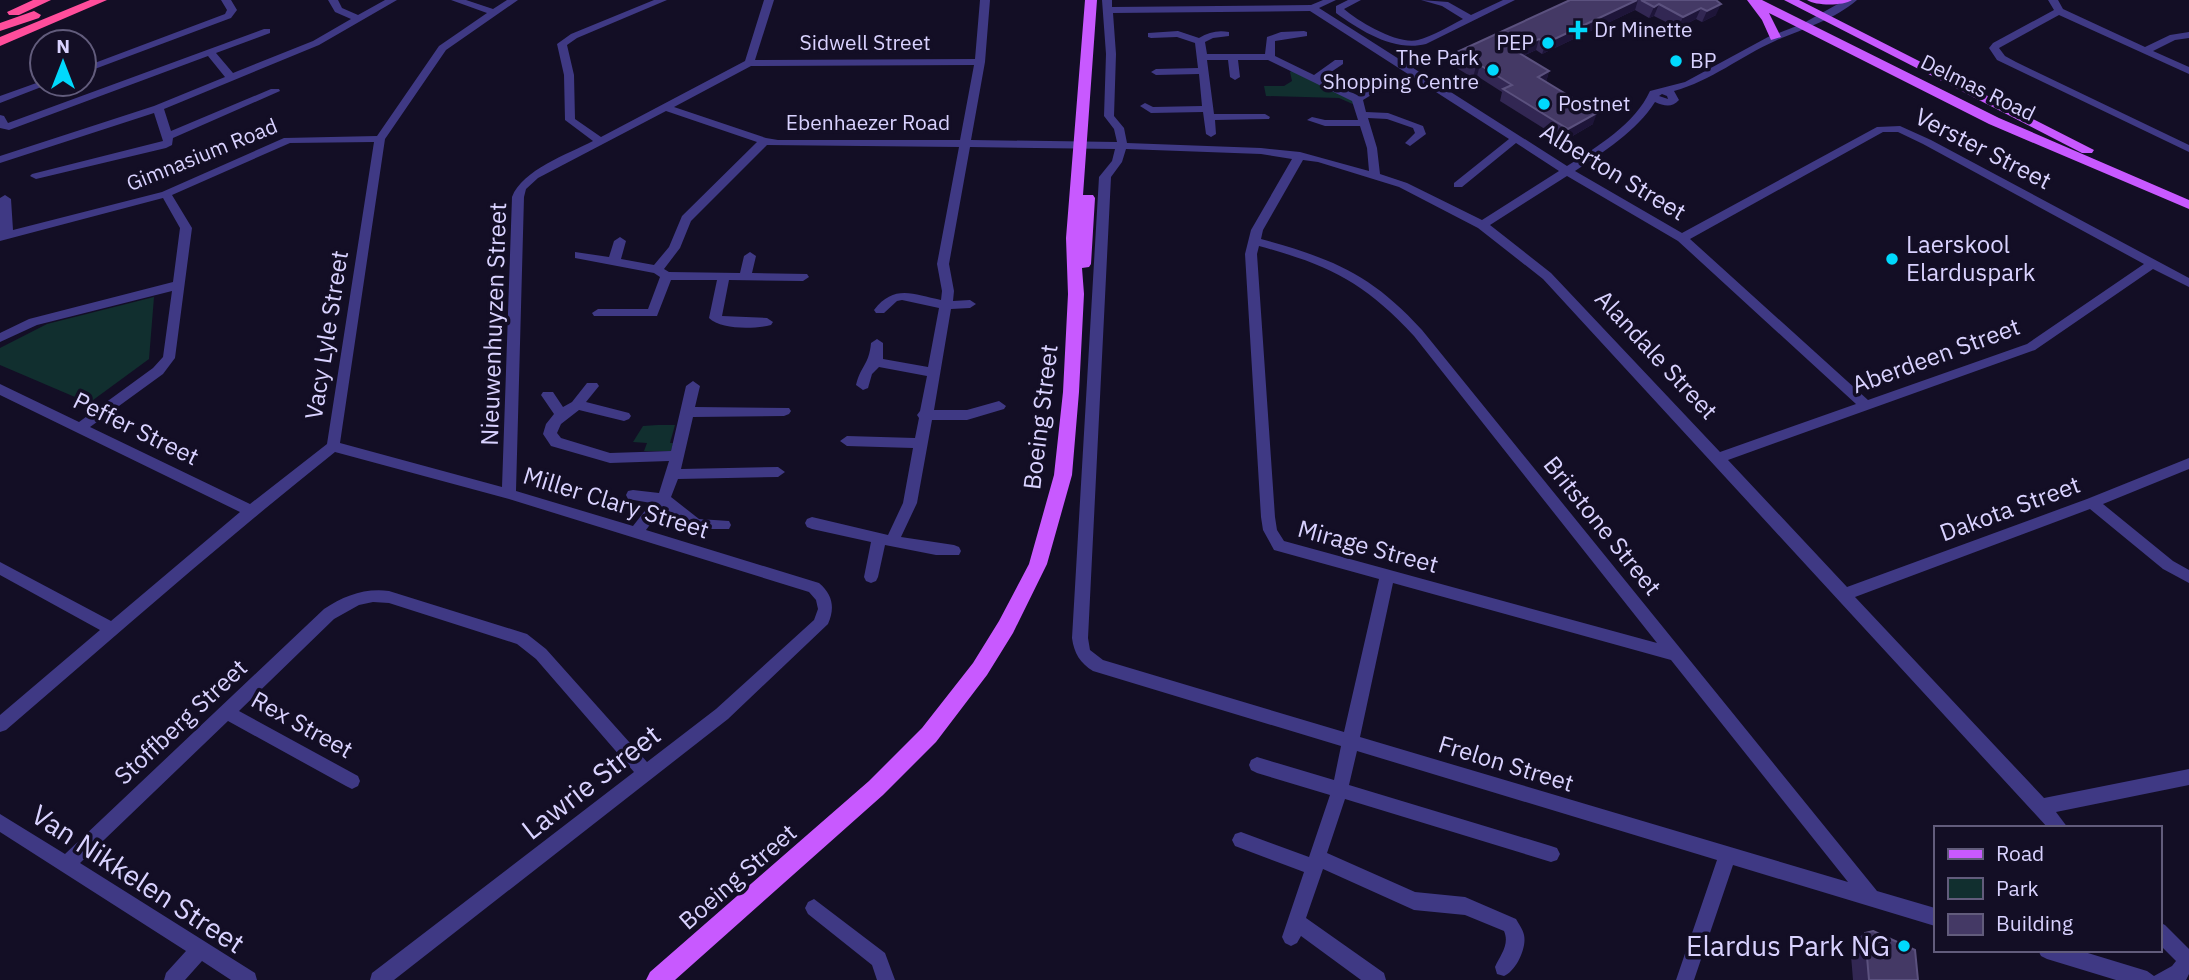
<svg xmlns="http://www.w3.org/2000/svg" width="2189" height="980" viewBox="0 0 2189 980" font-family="'IBM Plex Sans',sans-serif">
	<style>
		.green { fill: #112f2f }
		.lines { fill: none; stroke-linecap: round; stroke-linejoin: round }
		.minor { fill: #3f3984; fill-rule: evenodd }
		.major { fill: #c859ff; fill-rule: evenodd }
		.highway { fill: #ff4d9b; fill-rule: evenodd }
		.wall { fill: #322753 }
		.shaded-wall { fill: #1e1539 }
		.building { fill: #443965; stroke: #5b517e; stroke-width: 2 }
		.poi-dot { fill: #00d9fd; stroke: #130e25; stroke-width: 2.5 }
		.labels { text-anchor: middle; stroke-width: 7; stroke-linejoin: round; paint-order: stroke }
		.far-poi-label { font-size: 21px; fill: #d9d2ff; stroke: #130e25; text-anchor: start }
		.far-street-label { font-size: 21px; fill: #d9d2ff; stroke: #130e25 }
		.street-label { font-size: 24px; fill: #d9d2ff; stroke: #130e25 }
		.poi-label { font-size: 24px; fill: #d9d2ff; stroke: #130e25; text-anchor: start }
		.near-street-label { font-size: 28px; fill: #d9d2ff; stroke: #130e25 }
		.near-poi-label { font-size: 28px; fill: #d9d2ff; stroke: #130e25; text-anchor: end }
	</style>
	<rect width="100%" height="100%" fill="#130e25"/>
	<!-- green -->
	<path class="green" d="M1293 70 1353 100 1355 105 1339 98 1266 96 1264 86H1284L1292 81 1290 72Z
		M154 297 149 359 89 403 0 365V348L47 324Z
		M658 425H675L670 443H673L671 451H644L647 443 633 442 643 426Z"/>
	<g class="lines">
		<!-- minor -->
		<path class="minor" d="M221 0H231L237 10 231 18 84 73V67L225 14 227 10Z
			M328 0H338L342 8 358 15 385 0H397L319 45 164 109 171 131 271 89H279L280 91 173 138 172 145 166 148 36 179 30 176 32 174 163 141 154 113 0 163V156L154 106 225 77 208 56 9 130 0 128V115L4 116 8 123 264 29H270V33L216 53 233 73 313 41 351 19 335 12Z
			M451 0H466L493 9 507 0H518L446 50 385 139 340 443 502 487 512 197C522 170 568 154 593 141L565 120 564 75 557 44 571 34 654 0H667L577 38 567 45 574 75 575 119 601 137 745 61 764 0H774L755 60 975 59 980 0H990L985 62 971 140 1117 142 1114 129 1104 116 1106 54 1102 0H1112V7L1311 5 1323 0H1336L1319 8 1567 166C1597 147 1635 124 1650 91L1685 82 1768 37 1802 24 1845 0H1857C1834 20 1802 29 1775 41 1741 56 1711 81 1674 91L1679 100C1672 108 1664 106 1655 102 1637 131 1603 152 1575 171L1682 233 1877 127 1900 126 1931 140 2189 278V287L2153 269 2035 350 1728 460 1847 587 2087 499 2189 458V469L2103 504 2173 561 2189 570V583L2163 569 2090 509 1855 597 2044 798 2189 769V785L2056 812 2068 828H2048L1543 279 1478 228 1399 187 1318 162 1303 160 1263 230 1261 239C1333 259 1371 274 1422 330L1877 891 1935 908V926L1733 865 1694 980H1676L1717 860 1357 751 1349 785 1551 846 1557 848 1560 854 1557 860 1551 862 1345 799 1327 853 1415 892 1465 897 1516 919C1519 924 1523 930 1524 935 1527 948 1516 971 1504 976L1497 974 1495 967C1500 955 1510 945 1504 931L1465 915 1414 910 1323 869 1306 918 1384 973 1386 980H1361L1301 936 1297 943 1291 946 1285 943 1282 937 1304 872 1235 846 1232 840 1235 834 1241 832 1309 857 1330 795 1257 773 1251 770 1249 765 1251 760 1257 757 1334 780 1341 746 1093 671C1080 663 1074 653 1072 638L1099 177 1112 161 1115 149 970 147 949 264 954 291 953 301 970 300 976 304 970 308 951 309 934 410H967L999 401 1006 406 1004 409 967 420H932L917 503 901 537 954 545 959 547 961 551 959 555H936L885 545 878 577 876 581 871 583 866 581 864 577 871 542 812 529 807 527 805 523 807 519 812 517 888 535 903 503 913 448 847 446 840 441 847 436 915 438 919 418 917 415 920 411 927 376 879 367 872 374 868 388 863 390 856 385C861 365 869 365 871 343L877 339 883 343V359L928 367 939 308 902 300 897 301 884 313H876L874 310C894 284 913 294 941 300L942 291 937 264 959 147 767 145 691 221 680 248 664 269 669 272 740 273 744 256 750 252 756 256 752 273 807 274 809 277 803 281 729 280 722 316 767 318 773 322 771 325C755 329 721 330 709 318L717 280H671L657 316H594L592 313 598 309H648L660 277 654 273 575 258V252L609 257 614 241 620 237 626 241 621 259 654 265 669 247 682 216 757 142 666 111 538 178 526 189 524 197 516 491 633 526 651 503 628 499 626 495 628 491 633 490 659 493 669 461 610 463 551 446 543 434 546 424 554 414 541 395 543 392H553L563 407 572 402 587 383H597L599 386 586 402 629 413 631 416 629 419 624 421 579 410 561 424 557 433 561 438 610 453 671 451 686 386 693 381 700 386 695 407 789 408 791 411 789 414 784 416 693 417 681 469 778 467 785 472 778 477 678 479 671 497 699 519 729 521 731 525 729 529H691L663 507 646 530 819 583C833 595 835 608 828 624L728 719 394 980H370L372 973 634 772 536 659 517 644 389 603 373 602 359 605 334 619 239 711 358 776 360 781 358 786 352 789 346 786 228 721 80 863 255 973 257 980H231L202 961 185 980H164L166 973 186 951 0 832V814L65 854 324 609C344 596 364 588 389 591L527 634 546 649 647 762 716 709 814 620 818 609 816 600 809 592 509 499 335 452C222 542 115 636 6 730L0 732V715L100 630 0 575V562L111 621 240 512 0 395V384L79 422 153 368 163 357 172 291 37 325 0 342V333L29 319 173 282 180 228 163 198 0 241V198L5 195 11 199 13 230 162 192 284 138 377 136 439 46 487 13ZM1310 11 1509 139 1454 183V187H1462L1516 143 1559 171 1482 220 1407 183 1380 174 1377 148 1368 118 1387 119 1413 128 1415 133 1405 143 1410 146 1426 134 1423 126 1388 113 1366 112 1363 100 1381 89V85L1360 80V84L1369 87 1357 95 1322 78 1343 64V60H1335L1314 75 1275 56V41L1307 36V32L1304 31 1281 32 1267 37 1265 54H1207L1205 42 1213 38 1229 36V32C1218 30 1209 32 1199 38L1178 31 1148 33V37L1151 38 1177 37 1195 43 1198 68 1156 69 1151 72 1156 75 1199 74 1202 106 1153 107 1145 103 1140 106 1151 113 1203 112 1206 134 1211 137 1216 134 1215 120 1269 119 1270 117 1265 114H1214L1207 60H1228L1230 77 1235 80 1240 77 1238 60H1268L1352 101 1358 120H1325L1312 117 1307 120 1325 126H1360L1367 148 1369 171 1300 152 1261 148 1127 143 1124 128 1114 116 1116 54 1113 13ZM974 65 960 140H778L766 138 674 107 751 66ZM1662 94 1667 96 1668 99 1659 96ZM1883 132H1898L1923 144 2144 264 2027 344 1868 400 1690 239ZM374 142 327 444 250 504 90 427 163 374 175 358 192 228 172 195 290 143ZM1126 149 1261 154 1292 159 1251 230 1245 254 1261 517 1263 530 1274 550 1379 579 1344 732 1103 660 1090 650 1088 638 1111 177 1122 162ZM1567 176 1678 241 1856 404 1720 452 1551 273 1490 225ZM1259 246C1329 265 1364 282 1414 336L1657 643 1284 541 1277 530 1275 517 1257 254ZM1393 583 1671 660 1848 882 1360 737Z
			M1348 0H1361L1344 9C1359 22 1398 45 1418 40 1433 36 1449 26 1463 19L1442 6 1421 0 1448 2 1471 15 1503 0H1515L1426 44C1394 52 1361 31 1336 13V6Z
			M2048 0H2058L2063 9 2145 47 2170 35 2189 32V38L2175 40 2153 51 2189 67V74L2059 15 1999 48 2005 56 2016 62 2189 145V152L1997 60 1989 48 1993 43 2054 10Z
			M42 81V84H49L0 103V96Z
			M814 899 885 953 895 980H877L872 965 808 914 805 908 808 902Z
			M2159 922 2165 925 2189 949V974L2186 980H2116L2047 959 2041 956 2038 950H2078L2147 971 2154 976 2172 966 2176 961 2159 944Z"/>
		<!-- major -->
		<path class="major" d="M1085 0H1097L1083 195H1093L1095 198 1091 264 1089 267 1082 268 1084 294 1079 392 1072 475 1047 564 1013 633 987 675 936 742 883 795 675 980H646L650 972 869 781 922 728 973 663 999 621 1029 564 1054 475 1063 392 1068 294 1066 238Z
			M1747 0H1762L1999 118 2189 200V209L1989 124 1769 13 1781 37 1771 40 1762 20Z
			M1784 0H1799L2094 150 2092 153H2082Z
			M1807 0H1852C1843 6 1816 6 1807 0Z"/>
		<!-- highway -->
		<path class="highway" d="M33 0H51L19 15H9L7 12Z
			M90 0H107L0 46V37Z
			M34 11 41 15 39 18 0 31V23Z"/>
	</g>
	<!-- wall -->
	<path class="wall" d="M1570 0H1716V15L1702 22 1696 19 1678 28 1654 16 1649 18 1635 10 1542 54 1536 50 1523 56 1549 71 1546 82 1593 124 1564 141 1500 101 1502 92 1477 76 1473 78 1452 65 1455 53Z
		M1865 933 1918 980H1853L1850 943Z"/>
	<!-- shaded-wall -->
	<path class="shaded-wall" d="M1637 0H1638L1635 10 1542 54 1546 43Z
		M1659 4 1654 16 1649 18 1654 7Z
		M1721 4 1716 15 1702 22 1707 11Z
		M1701 8 1696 19 1678 28 1683 17Z
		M1539 39 1536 50 1511 61 1514 50Z
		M1480 65 1477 76 1473 78 1476 66Z
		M1549 71 1546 83 1538 77Z
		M1597 113 1593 124 1564 141 1568 129Z"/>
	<!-- building -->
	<path class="building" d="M1570 0H1637L1546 43 1539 39 1514 50 1549 71 1538 77 1597 113 1568 129 1503 89 1512 85 1480 65 1476 66 1455 53Z
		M1641 0H1716L1721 4 1707 11 1701 8 1683 17 1659 4 1654 7Z
		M1873 931 1915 950 1918 980H1869L1865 933Z"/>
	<!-- markers -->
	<g class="poi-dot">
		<path d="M1574.5 19.5h7v7h7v7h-7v7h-7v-7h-7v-7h7z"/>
		<circle cx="1548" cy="43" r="7"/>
		<circle cx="1676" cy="61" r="7"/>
		<circle cx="1493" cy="70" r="7"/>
		<circle cx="1544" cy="104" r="7"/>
		<circle cx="1892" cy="259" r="7"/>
		<circle cx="1904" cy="946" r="7"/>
	</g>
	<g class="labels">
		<!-- far-poi labels -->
		<g class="far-poi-label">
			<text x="1594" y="37">Dr Minette</text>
			<text x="1534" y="50" text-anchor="end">PEP</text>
			<text x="1479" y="65" text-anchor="end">The Park<tspan x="1479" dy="24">Shopping Centre</tspan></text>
			<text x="1690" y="68">BP</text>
			<text x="1558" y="111">Postnet</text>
		</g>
		<!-- far-street labels -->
		<g class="far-street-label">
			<text x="865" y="50">Sidwell Street</text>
			<text transform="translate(1978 88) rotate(26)" y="7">Delmas Road</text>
			<text x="868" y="130">Ebenhaezer Road</text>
			<text transform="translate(202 155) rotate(-22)" y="7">Gimnasium Road</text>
		</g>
		<!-- street labels -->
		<g class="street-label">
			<text transform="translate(1983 149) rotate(27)" y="8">Verster Street</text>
			<text transform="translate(1613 172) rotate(31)" y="8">Alberton Street</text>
			<text transform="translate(494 324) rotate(-88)" y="8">Nieuwenhuyzen Street</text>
			<text transform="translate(327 335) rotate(-81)" y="8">Vacy Lyle Street</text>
			<text transform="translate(1656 355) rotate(47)" y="8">Alandale Street</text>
			<text transform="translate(1936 356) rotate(-20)" y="8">Aberdeen Street</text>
			<text transform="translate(1041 417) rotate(-83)" y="8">Boeing Street</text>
			<text transform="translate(136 429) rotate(26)" y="8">Peffer Street</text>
			<text transform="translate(616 503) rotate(17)" y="8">Miller Clary Street</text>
			<text transform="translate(2010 509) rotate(-20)" y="8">Dakota Street</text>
			<text transform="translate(1602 526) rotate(51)" y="8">Britstone Street</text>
			<text transform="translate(1368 547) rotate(15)" y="8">Mirage Street</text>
			<text transform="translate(181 722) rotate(-43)" y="8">Stoffberg Street</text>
			<text transform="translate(302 725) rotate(29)" y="8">Rex Street</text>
			<text transform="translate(1506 764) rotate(17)" y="8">Frelon Street</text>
			<text transform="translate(738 877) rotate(-41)" y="8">Boeing Street</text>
		</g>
		<!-- poi labels -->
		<g class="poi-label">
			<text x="1906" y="253">Laerskool<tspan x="1906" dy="28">Elarduspark</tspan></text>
		</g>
		<!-- near-street labels -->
		<g class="near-street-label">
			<text transform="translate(591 782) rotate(-38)" y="10">Lawrie Street</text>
			<text transform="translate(138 879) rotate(33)" y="10">Van Nikkelen Street</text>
		</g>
		<!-- near-poi labels -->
		<g class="near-poi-label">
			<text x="1890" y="956">Elardus Park NG</text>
		</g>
	</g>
	<!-- legend -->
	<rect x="1934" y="826" width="228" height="126" fill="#130e25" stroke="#625c7c" stroke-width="2"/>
	<rect x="1948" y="849" width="35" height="10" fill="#c859ff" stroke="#625c7c" stroke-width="2"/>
	<text x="1996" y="861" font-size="21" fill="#d9d2ff">Road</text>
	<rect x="1948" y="878" width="35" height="21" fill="#112f2f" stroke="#625c7c" stroke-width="2"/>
	<text x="1996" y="896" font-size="21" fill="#d9d2ff">Park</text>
	<rect x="1948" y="914" width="35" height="21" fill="#443965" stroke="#625c7c" stroke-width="2"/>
	<text x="1996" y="931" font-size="21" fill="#d9d2ff">Building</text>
	<!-- north arrow -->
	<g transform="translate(63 63)"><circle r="33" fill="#130e25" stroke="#625c7c" stroke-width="2"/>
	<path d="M0-5L12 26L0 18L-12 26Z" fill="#00d9fd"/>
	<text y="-10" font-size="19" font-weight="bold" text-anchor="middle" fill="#d9d2ff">N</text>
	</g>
</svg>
